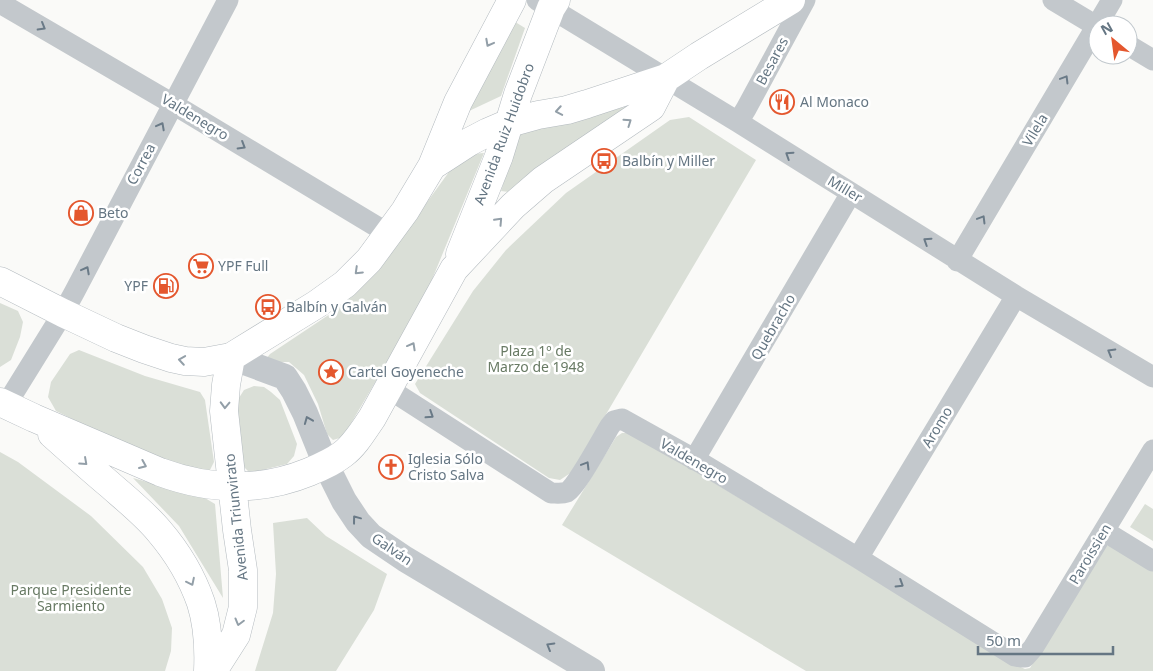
<svg xmlns="http://www.w3.org/2000/svg" width="1153" height="671" viewBox="0 0 1153 671" font-family="'Noto Sans',sans-serif">
	<style>
		.green { fill: #dadfd7 }
		.lines { fill: none; stroke-linecap: round; stroke-linejoin: round }
		.secondary-casing { stroke: #b3babf; stroke-width: 29 }
		.minor { stroke: #c3c8cc; stroke-width: 21 }
		.tertiary { stroke: #c3c8cc; stroke-width: 26 }
		.secondary { stroke: #fff; stroke-width: 28 }
		.oneway { stroke: #6a7a87 }
		.oneway2 { stroke: #939fa8 }
		.labels { text-anchor: middle; stroke-width: 5; stroke-linejoin: round; paint-order: stroke }
		.street-label { font-size: 14px; fill: #657683; stroke: #fff }
		.poi-label { font-size: 14px; fill: #657683; stroke: #fff; text-anchor: start }
		.park-label { font-size: 14px; fill: #687a64; stroke: #fff }
	</style>
	<rect width="100%" height="100%" fill="#fafaf8"/>
	<!-- green -->
	<path class="green" d="M512 20 525 28 501 96 469 111 465 106Z
		M642 102 509 192 501 191 519 134 537 129 574 121Z
		M689 117 756 160 572 472 560 480 549 478 420 393 415 384 473 291 506 250 566 193 670 120Z
		M484 153 424 299 343 437 333 440 327 434 318 404 304 375 289 362H272L266 359 270 354 330 314 385 260 454 165 472 154Z
		M0 303 18 311 23 322 20 337 11 360 0 367Z
		M79 350 145 376 200 392 205 400 214 462 210 470 202 473 150 457 56 411 48 397 51 382 70 354Z
		M254 386 264 387 271 392 280 400 297 444 294 456 287 464 250 473 243 466 237 401 244 390Z
		M622 433H629L640 438 1016 665 1025 669 1030 668 1101 552 1105 547 1110 544 1153 569V671H806L562 525 616 437Z
		M0 452 18 462 91 516 143 567 162 599 172 628 171 651 165 671H0Z
		M133 478 205 498 215 504 223 598 179 526Z
		M1145 504 1153 509V541L1130 527Z
		M307 518 326 536 387 574 374 610 336 671H255L273 613 276 574 273 523Z"/>
	<g class="lines">
		<defs>
			<path id="secondary" d="M432 166 469 142 488 132 509 123 538 115 567 110 587 104 666 78 699 56 791 0
				M460 254 499 156 518 94 551 8 556 0
				M0 281 63 313 116 338 144 349 171 358 185 361 204 362 231 357 317 304 345 284 369 260 405 211 432 166 458 102 512 0
				M0 402 34 418 160 472C209 490 260 492 309 472 321 467 333 462 343 454 355 445 363 431 372 418L454 269 513 206 543 180 651 107 666 78
				M52 434C71 451 90 468 109 484 126 499 145 514 159 531 177 552 192 577 201 603 208 625 209 649 208 671
				M213 671 236 635 243 607V570L237 530 224 411 226 385 231 357"/>
		</defs>
		<!-- secondary casing -->
		<use href="#secondary" class="secondary-casing"/>
		<!-- minor -->
		<path class="minor" d="M537 0 738 122 1016 296 1153 377
			M1053 0 1098 27
			M0 3 173 104 389 234
			M1128 45 1153 60
			M738 122 746 109 805 0
			M957 261 1112 0
			M389 389 551 493C556 493 562 494 567 492 577 486 602 439 610 426L614 421 622 419 701 463 858 558 1015 656 1021 657H1025L1033 648 1153 450
			M6 405 63 313 75 291 228 0
			M694 460 851 193
			M1104 531 1153 561
			M858 558 1016 296"/>
		<!-- tertiary -->
		<path class="tertiary" d="M231 357 285 377 294 391 305 413 326 465 344 501 358 522 371 536 405 559 592 671"/>
		<!-- secondary -->
		<use href="#secondary" class="secondary"/>
	</g>
	<!-- one-way arrows -->
	<defs><path id="oneway-chevron" d="M-2-3.5L2.5 0L-2 3.5" fill="none" stroke-width="1.6" stroke-linecap="round" stroke-linejoin="round" transform="scale(1.25)"/></defs>
	<g class="oneway">
		<use href="#oneway-chevron" transform="translate(42 27) rotate(30)"/>
		<use href="#oneway-chevron" transform="translate(1065 79) rotate(-59)"/>
		<use href="#oneway-chevron" transform="translate(161 126) rotate(-62)"/>
		<use href="#oneway-chevron" transform="translate(242 146) rotate(31)"/>
		<use href="#oneway-chevron" transform="translate(789 155) rotate(-147)"/>
		<use href="#oneway-chevron" transform="translate(982 219) rotate(-59)"/>
		<use href="#oneway-chevron" transform="translate(927 241) rotate(-147)"/>
		<use href="#oneway-chevron" transform="translate(86 270) rotate(-62)"/>
		<use href="#oneway-chevron" transform="translate(1111 352) rotate(-150)"/>
		<use href="#oneway-chevron" transform="translate(430 415) rotate(33)"/>
		<use href="#oneway-chevron" transform="translate(308 420) rotate(-112)"/>
		<use href="#oneway-chevron" transform="translate(586 465) rotate(-59)"/>
		<use href="#oneway-chevron" transform="translate(356 519) rotate(-127)"/>
		<use href="#oneway-chevron" transform="translate(900 584) rotate(32)"/>
		<use href="#oneway-chevron" transform="translate(550 646) rotate(-150)"/>
	</g>
	<g class="oneway2">
		<use href="#oneway-chevron" transform="translate(489 43) rotate(118)"/>
		<use href="#oneway-chevron" transform="translate(559 111) rotate(170)"/>
		<use href="#oneway-chevron" transform="translate(628 122) rotate(-35)"/>
		<use href="#oneway-chevron" transform="translate(499 221) rotate(-47)"/>
		<use href="#oneway-chevron" transform="translate(358 271) rotate(136)"/>
		<use href="#oneway-chevron" transform="translate(412 346) rotate(-61)"/>
		<use href="#oneway-chevron" transform="translate(182 360) rotate(-171)"/>
		<use href="#oneway-chevron" transform="translate(225 405) rotate(92)"/>
		<use href="#oneway-chevron" transform="translate(84 462) rotate(42)"/>
		<use href="#oneway-chevron" transform="translate(143 465) rotate(23)"/>
		<use href="#oneway-chevron" transform="translate(191 582) rotate(64)"/>
		<use href="#oneway-chevron" transform="translate(239 622) rotate(105)"/>
	</g>
	<!-- icons -->
	<defs>
		<symbol id="restaurant-ring" viewBox="-11 -11 22 22"><circle r="9.5" fill="#fff" stroke="#e4572e" stroke-width="1.5"/><path d="M-5-6h1v4h1v-4h1v4h1v-4h1v5L-1.5 .5V6h-2V.5L-5-1ZM5-6V6H3V1.5H1.5Q1.5-4 5-6Z" fill="#e4572e"/></symbol>
		<symbol id="bus-ring" viewBox="-11 -11 22 22"><circle r="9.5" fill="#fff" stroke="#e4572e" stroke-width="1.5"/><path d="M-5-6H5V4H4V6H2V4H-2V6H-4V4H-5ZM-3.5-4V0h7V-4ZM-3.5 1.2v1.5H-2V1.2ZM2 1.2v1.5H3.5V1.2Z" fill="#e4572e"/></symbol>
		<symbol id="shop-ring" viewBox="-11 -11 22 22"><circle r="9.5" fill="#fff" stroke="#e4572e" stroke-width="1.5"/><path d="M-5-2.5h2.3a2.7 3.5 0 0 1 5.4 0H5L5.5 6h-11ZM-1.5-2.5h3a1.5 2.3 0 0 0-3 0Z" fill="#e4572e"/></symbol>
		<symbol id="supermarket-ring" viewBox="-11 -11 22 22"><circle r="9.5" fill="#fff" stroke="#e4572e" stroke-width="1.5"/><path d="M-6-5.5h2.5l.6 2H6L4.5 2H-2.5L-4.4-4H-6ZM-1.5 3.2a1.3 1.3 0 1 0 .1 0ZM3 3.2a1.3 1.3 0 1 0 .1 0Z" fill="#e4572e"/></symbol>
		<symbol id="fuel-ring" viewBox="-11 -11 22 22"><circle r="9.5" fill="#fff" stroke="#e4572e" stroke-width="1.5"/><path d="M-5.5-6h7V0h2V4h1.3V-2.5L3-4.5l.8-.8L6-3V5H2.5V1h-1V6h-7ZM-4.2-4.7v3.2H.2V-4.7Z" fill="#e4572e"/></symbol>
		<symbol id="sight-ring" viewBox="-11 -11 22 22"><circle r="9.5" fill="#fff" stroke="#e4572e" stroke-width="1.5"/><path d="M0-6L1.8-2.2L6-1.7L2.9 1.2L3.7 5.4L0 3.3L-3.7 5.4L-2.9 1.2L-6-1.7L-1.8-2.2Z" fill="#e4572e"/></symbol>
		<symbol id="church-ring" viewBox="-11 -11 22 22"><circle r="9.5" fill="#fff" stroke="#e4572e" stroke-width="1.5"/><path d="M-1.2-6h2.4v3.5h3.3v2.4h-3.3V6h-2.4V-.1h-3.3v-2.4h3.3Z" fill="#e4572e"/></symbol>
	</defs>
	<g fill-rule="evenodd">
		<use href="#restaurant-ring" x="768" y="88" width="28" height="28"/>
		<use href="#bus-ring" x="590" y="147" width="28" height="28"/>
		<use href="#shop-ring" x="67" y="199" width="28" height="28"/>
		<use href="#supermarket-ring" x="187" y="252" width="28" height="28"/>
		<use href="#fuel-ring" x="152" y="272" width="28" height="28"/>
		<use href="#bus-ring" x="254" y="293" width="28" height="28"/>
		<use href="#sight-ring" x="317" y="358" width="28" height="28"/>
		<use href="#church-ring" x="377" y="453" width="28" height="28"/>
	</g>
	<g class="labels">
		<!-- street labels -->
		<g class="street-label">
			<text transform="translate(772 61) rotate(-62)" y="5">Besares</text>
			<text transform="translate(195 117) rotate(31)" y="5">Valdenegro</text>
			<text transform="translate(1035 130) rotate(-59)" y="5">Vilela</text>
			<text transform="translate(504 134) rotate(-70)" y="5">Avenida Ruiz Huidobro</text>
			<text transform="translate(141 164) rotate(-62)" y="5">Correa</text>
			<text transform="translate(845 189) rotate(31)" y="5">Miller</text>
			<text transform="translate(773 327) rotate(-60)" y="5">Quebracho</text>
			<text transform="translate(937 427) rotate(-59)" y="5">Aromo</text>
			<text transform="translate(694 461) rotate(30)" y="5">Valdenegro</text>
			<text transform="translate(236 517) rotate(-96)" y="5">Avenida Triunvirato</text>
			<text transform="translate(392 549) rotate(34)" y="5">Galván</text>
			<text transform="translate(1090 554) rotate(-59)" y="5">Paroissien</text>
		</g>
		<!-- poi labels -->
		<g class="poi-label">
			<text x="800" y="107">Al Monaco</text>
			<text x="622" y="166">Balbín y Miller</text>
			<text x="98" y="218">Beto</text>
			<text x="218" y="271">YPF Full</text>
			<text x="148" y="291" text-anchor="end">YPF</text>
			<text x="286" y="312">Balbín y Galván</text>
			<text x="348" y="377">Cartel Goyeneche</text>
			<text x="408" y="464">Iglesia Sólo<tspan x="408" dy="16">Cristo Salva</tspan></text>
		</g>
		<!-- park labels -->
		<g class="park-label">
			<text x="536" y="356">Plaza 1º de<tspan x="536" dy="16">Marzo de 1948</tspan></text>
			<text x="71" y="595">Parque Presidente<tspan x="71" dy="16">Sarmiento</tspan></text>
		</g>
	</g>
	<!-- north arrow -->
	<g transform="translate(1113 40) rotate(331)"><circle r="24" fill="#ffffff" stroke="#c1c8cd"/>
	<path d="M0-4L9 19L0 12L-9 19Z" fill="#e4572e"/>
	<text y="-8" font-size="14" font-weight="bold" text-anchor="middle" fill="#657683">N</text>
	</g>
	<!-- scale -->
	<path d="M978 646v8h135v-8" fill="none" stroke="#657683" stroke-width="2.5"/>
	<text x="986" y="646" font-size="15" fill="#657683" stroke="#ffffff" stroke-width="4" paint-order="stroke">50 m</text>
</svg>
